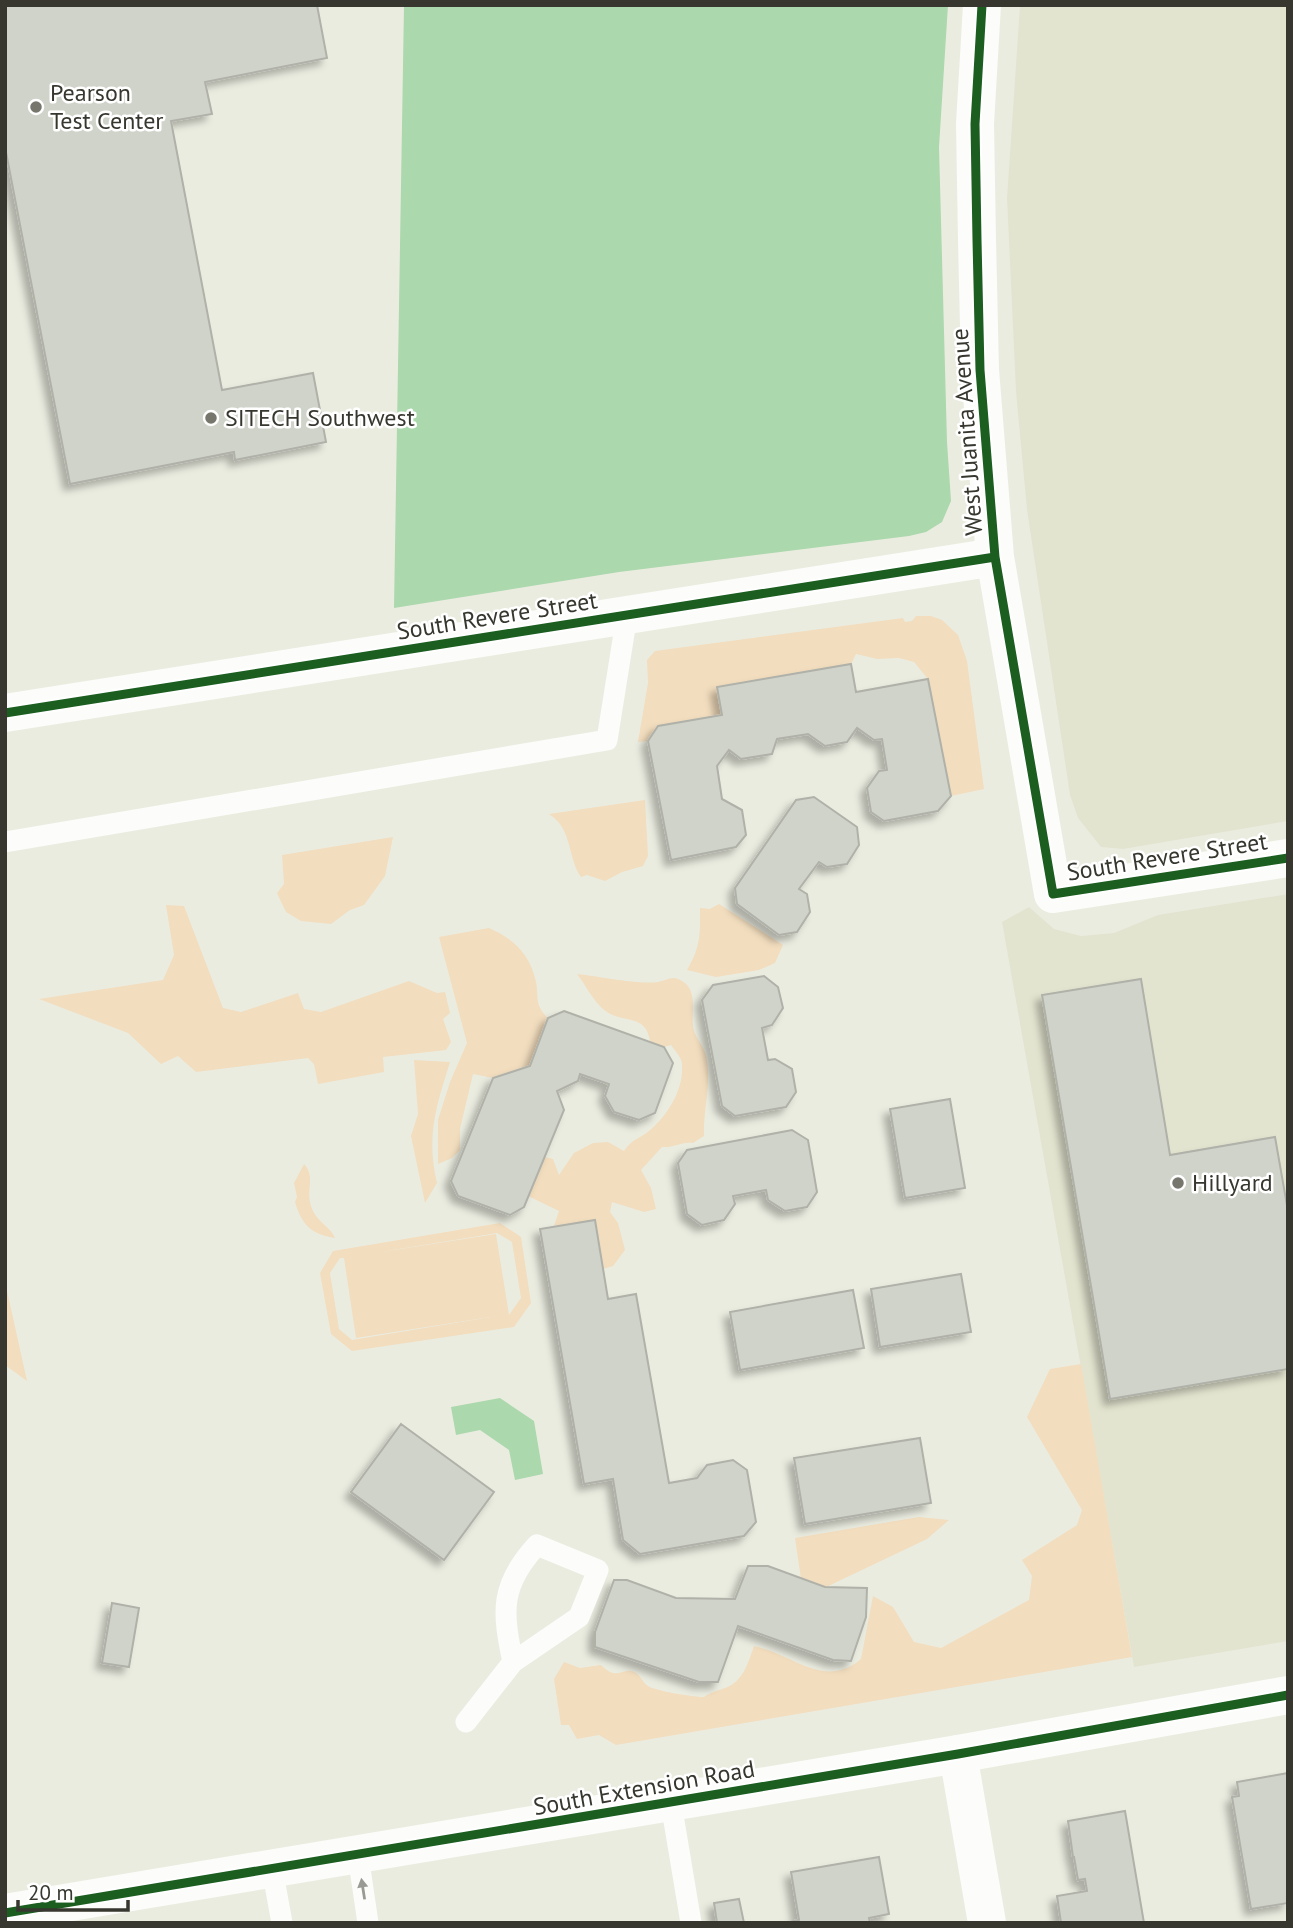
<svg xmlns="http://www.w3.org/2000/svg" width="1293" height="1928" viewBox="0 0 1293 1928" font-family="'PT Sans',sans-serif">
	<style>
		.built { fill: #e3e4cf }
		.green { fill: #f2ddbe; fill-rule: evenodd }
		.water { fill: #abd8ac }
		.building { fill: #d0d3c9; stroke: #b0b2aa; stroke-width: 2; filter: url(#shadow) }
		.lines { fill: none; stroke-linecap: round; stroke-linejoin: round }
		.lane { stroke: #fcfcfa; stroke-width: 21 }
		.street { stroke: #fcfcfa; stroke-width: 38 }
		.secondary { stroke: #fcfcfa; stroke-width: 38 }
		.cycleway-casing { stroke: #fff; stroke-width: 13 }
		.cycleway { stroke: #1b5e20; stroke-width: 9 }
		.oneway { fill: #9a9a94 }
		.poi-dot { fill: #76766d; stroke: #fff; stroke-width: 2.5 }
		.labels { text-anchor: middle; stroke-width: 5; stroke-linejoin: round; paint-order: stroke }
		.poi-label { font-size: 24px; fill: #37372f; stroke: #fff; text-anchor: start }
		.street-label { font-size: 24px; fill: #37372f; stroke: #fff }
	</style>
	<defs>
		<filter id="shadow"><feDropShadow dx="-6" dy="6" stdDeviation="3.5" flood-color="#0004"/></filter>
	</defs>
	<rect width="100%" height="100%" fill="#ebece0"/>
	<!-- built -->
	<path class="built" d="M1020 5H1288V821L1123 849 1101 847 1078 818 1070 795 1027 510 1016 392 1007 198Z
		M1288 894V1641L1134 1667 1002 922 1029 907 1054 929 1081 936 1114 933 1158 915Z"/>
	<!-- green -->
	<path class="green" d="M916 616H931L942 620 958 635 967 661 984 789 951 796 928 679 914 662 899 658 877 659 856 654 851 664 717 687 722 715 658 726 648 741 638 742 648 683 647 660 655 651 903 618 905 622 912 621Z
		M645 800 648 856 643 866 622 872 605 881 587 875 581 877C567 857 573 829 549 814Z
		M393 837 385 876 364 905 350 910 331 924 301 921 286 912 277 893 284 884 282 855Z
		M719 904 783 945 775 963 759 970 716 977 687 970C701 946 700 935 700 908L710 909Z
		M166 905 184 906 223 1008 241 1012 298 993 304 1009 321 1012 409 981 437 993 445 992 450 1013 443 1019 451 1042 446 1050 383 1057 384 1072 318 1084 314 1064 308 1058 196 1072 178 1056 161 1064 128 1033 39 999 163 980 174 955Z
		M489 928C514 939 530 954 536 982 539 999 534 1004 548 1018L530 1066 493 1078 473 1074 460 1129V1150L452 1158 438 1164V1120L450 1082 467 1043 439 937Z
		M577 974C597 976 640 985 658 982 665 981 671 976 678 979 699 987 691 1010 693 1026 694 1037 704 1045 706 1056 712 1083 703 1109 704 1136L693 1143C682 1141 674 1148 662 1147L641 1170 651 1188 656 1209 644 1212 612 1202 610 1212 618 1223 625 1250 613 1266 603 1269 595 1220 554 1226 559 1211 528 1196 545 1157 553 1159 559 1175 574 1153 593 1143 608 1142 624 1151C633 1138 638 1140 649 1131 667 1116 684 1090 682 1064 682 1058 675 1051 671 1045L664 1047 650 1041C645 1010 619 1027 600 1006 591 997 585 984 577 974Z
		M414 1060 450 1062C436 1107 426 1136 437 1183L425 1203 411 1136 418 1114Z
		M304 1164C315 1176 307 1188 310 1202 314 1222 330 1225 335 1238 311 1234 302 1225 295 1202L297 1197 294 1183Z
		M500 1223 521 1237 531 1303 514 1327 352 1351 331 1334 320 1273 333 1251ZM497 1233 512 1242 521 1298 509 1315 496 1234 362 1255ZM340 1258H344L356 1338 503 1315 352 1340 339 1329 330 1273Z
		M5 1285 6 1286 27 1381 5 1365Z
		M1081 1364 1132 1657 616 1745 599 1735 577 1739 569 1725H561L554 1679 564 1662 580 1668 601 1665C619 1683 623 1665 636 1673 641 1676 643 1683 648 1686 655 1691 694 1697 704 1697 711 1692 717 1691 725 1688 743 1682 748 1663 754 1646 793 1654 824 1690 861 1659L873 1596 893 1607 914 1642 941 1648 1029 1600 1032 1576 1022 1560 1077 1525 1082 1510 1027 1417 1050 1369Z
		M919 1517 949 1520 927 1539 822 1589 801 1579 795 1538Z"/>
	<!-- water -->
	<path class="water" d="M404 5H948L939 147 947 442 951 501 942 522 926 532 909 536 619 572 394 608Z
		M500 1398 534 1421 543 1474 515 1480 509 1450 480 1430 456 1435 451 1407Z"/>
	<!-- building -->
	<path class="building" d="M5 5H317L327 58 205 82 212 114 171 121 222 390 313 373 326 442 235 460 234 452 70 484 5 147Z
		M851 664 856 692 928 679 951 796 938 811 884 821 871 812 867 788 879 771 887 770 882 739 874 740 857 728 847 742 825 746 808 734 777 739 772 754 741 759 729 750 717 766 722 799 742 810 746 835 736 847 671 860 648 741 658 726 722 715 717 687Z
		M814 797 857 827 859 845 847 864 827 867 819 862 799 889 807 894 810 912 797 932 779 935 737 904 735 888 796 800Z
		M764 976 778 987 783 1008 772 1025 762 1028 768 1060 775 1059 792 1069 796 1092 786 1107 735 1116 722 1106 702 1000 713 985Z
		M1141 979 1170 1155 1275 1137 1288 1211V1369L1110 1399 1042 995Z
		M564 1011 664 1047 673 1063 655 1113 639 1120 614 1112 605 1096 609 1084 580 1074 578 1081 557 1091 564 1110 524 1207 510 1215 458 1196 451 1181 493 1078 530 1066 548 1018Z
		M950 1099 965 1188 905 1198 890 1109Z
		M792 1130 808 1140 817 1192 807 1207 785 1211 768 1200 766 1190 733 1196 735 1204 724 1220 702 1225 687 1214 678 1163 687 1150Z
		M595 1220 608 1299 636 1294 669 1483 697 1478 707 1465 733 1460 747 1470 756 1522 744 1536 640 1554 623 1540 613 1479 584 1484 540 1229Z
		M961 1274 971 1332 880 1347 871 1289Z
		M853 1290 864 1348 740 1370 730 1312Z
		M401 1424 494 1492 444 1560 351 1492Z
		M920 1438 931 1503 805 1524 794 1458Z
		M748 1566H768L825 1587 867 1588 866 1617 851 1661 833 1660 738 1626 718 1682H699L595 1647V1632L614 1580H627L676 1598 735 1599Z
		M112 1603 139 1608 129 1667 102 1663Z
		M1288 1773V1903L1251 1909 1232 1797 1239 1796 1237 1782Z
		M1125 1811 1144 1923H1061L1057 1896 1087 1891 1085 1879 1078 1880 1074 1857H1073L1068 1821Z
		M879 1857 889 1914 869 1918 870 1923H784L799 1920 791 1872Z
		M739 1899 744 1923H717L714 1903Z"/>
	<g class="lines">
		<!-- lane -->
		<path class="lane" d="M5 842 607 740 627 615
			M466 1722 513 1662C502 1611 500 1585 537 1545L598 1570 579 1617 513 1662
			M671 1803 691 1923
			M358 1855 368 1923
			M272 1868 282 1923"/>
		<!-- street -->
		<path class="street" d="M982 5 975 124 977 240 980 370 995 557 1053 894 1288 858
			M5 713 995 557
			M958 1754 987 1923"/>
		<!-- secondary -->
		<path class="secondary" d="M5 1913 958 1754 1288 1695"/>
		<defs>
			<path id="cycleway" d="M982 5 975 124 977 240 980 370 995 557 1053 894 1288 858
				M5 713 995 557
				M5 1913 958 1754 1288 1695"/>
		</defs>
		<!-- cycleway casing -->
		<use href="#cycleway" class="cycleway-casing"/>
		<!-- cycleway -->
		<use href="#cycleway" class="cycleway"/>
	</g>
	<!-- one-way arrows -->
	<defs><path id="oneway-solid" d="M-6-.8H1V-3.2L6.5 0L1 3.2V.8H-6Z" transform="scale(1.75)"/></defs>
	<use class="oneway" href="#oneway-solid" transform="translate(363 1889) rotate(-99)"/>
	<!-- markers -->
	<g class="poi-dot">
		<circle cx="36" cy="107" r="7"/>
		<circle cx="211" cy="418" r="7"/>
		<circle cx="1178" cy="1183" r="7"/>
	</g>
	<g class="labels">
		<!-- poi labels -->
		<g class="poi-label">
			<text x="50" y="101">Pearson<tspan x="50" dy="28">Test Center</tspan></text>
			<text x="225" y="426">SITECH Southwest</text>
			<text x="1192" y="1191">Hillyard</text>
		</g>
		<!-- street labels -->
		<g class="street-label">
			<text transform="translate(967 432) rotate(-94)" y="8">West Juanita Avenue</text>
			<text transform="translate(497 616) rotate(-9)" y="8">South Revere Street</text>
			<text transform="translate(1167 857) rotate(-9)" y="8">South Revere Street</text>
			<text transform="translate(644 1788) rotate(-10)" y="8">South Extension Road</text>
		</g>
	</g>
	<!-- border -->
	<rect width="1293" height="1928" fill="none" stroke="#37372f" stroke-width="14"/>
	<!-- scale -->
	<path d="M18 1900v10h110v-10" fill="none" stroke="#37372f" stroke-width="3.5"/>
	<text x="28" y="1900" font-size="21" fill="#37372f" stroke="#ffffff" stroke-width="5" paint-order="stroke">20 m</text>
</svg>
